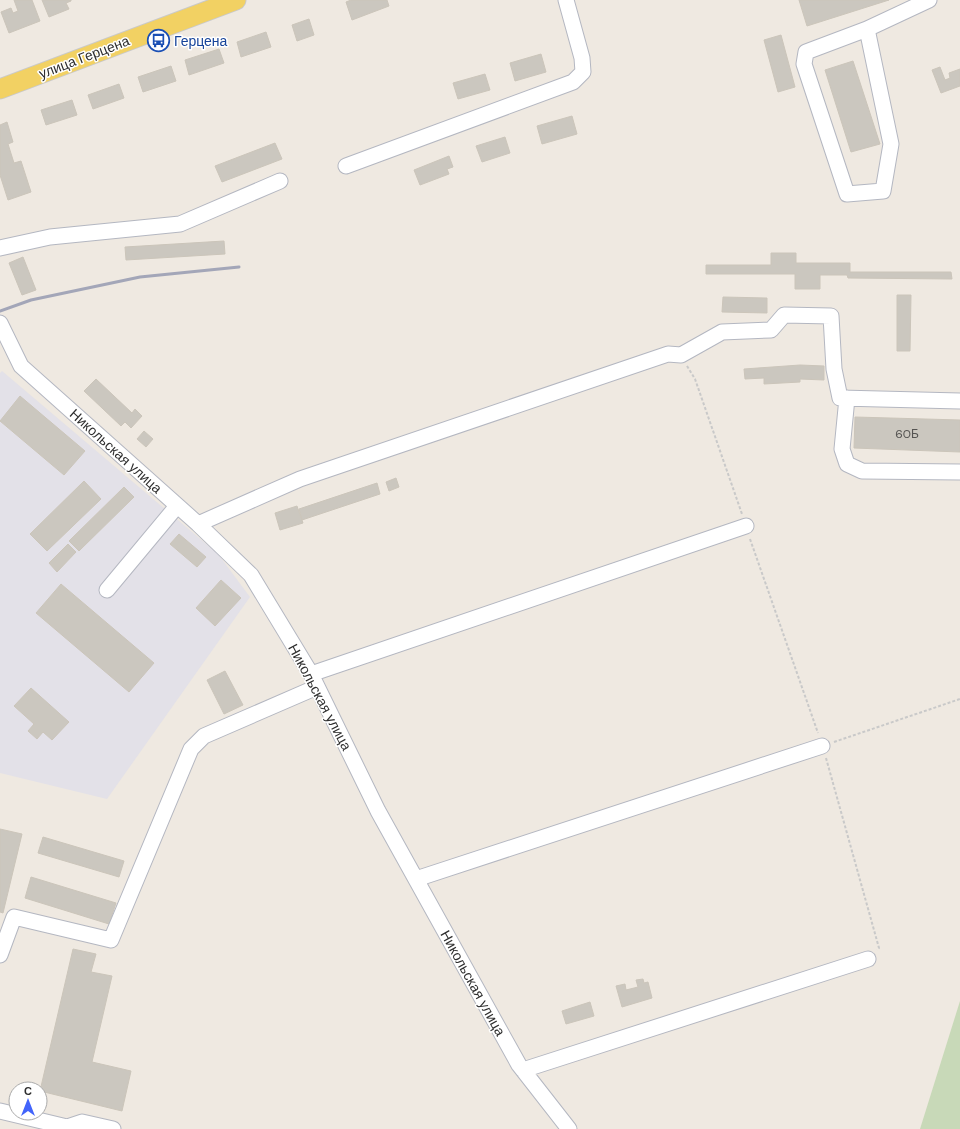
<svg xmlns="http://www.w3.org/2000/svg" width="960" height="1129" viewBox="0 0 960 1129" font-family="'DM Sans',sans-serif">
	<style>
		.industrial { fill: #e3e1e8 }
		.cemetery { fill: #c8d9b8 }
		.building { fill: #cbc7bf; stroke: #cbc5ba }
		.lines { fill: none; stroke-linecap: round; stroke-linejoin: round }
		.minor-casing { stroke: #b4b7c1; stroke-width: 17 }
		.major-casing { stroke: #c9c9c9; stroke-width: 21 }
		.path { stroke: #c9c9c9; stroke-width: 2; stroke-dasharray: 3 2; stroke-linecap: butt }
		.minor { stroke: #fff; stroke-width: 15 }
		.major { stroke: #f2d163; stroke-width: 19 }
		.rail { stroke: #a3a6b8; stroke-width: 3 }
		.labels { text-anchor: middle; stroke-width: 3; stroke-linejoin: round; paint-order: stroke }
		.number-label { font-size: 12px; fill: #555452 }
		.transit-label { font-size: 14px; fill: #164399; stroke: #fff; text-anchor: start }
		.street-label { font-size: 14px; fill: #2e2e2e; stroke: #fff }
	</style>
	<rect width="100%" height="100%" fill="#efe9e1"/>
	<!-- industrial -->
	<path class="industrial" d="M2 371 218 554 250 597 107 799 0 773V373Z"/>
	<!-- cemetery -->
	<path class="cemetery" d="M960 1001V1129H920Z"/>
	<!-- building -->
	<path class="building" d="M14 0H32L40 21 9 33 1 12 11 8 13 13 18 11Z
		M42 0H71V1L66 3 69 9 49 17Z
		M351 0H387L389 6 352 20 346 2Z
		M799 0H889L807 26Z
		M309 19 314 35 297 41 292 25Z
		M266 32 271 47 241 57 237 42Z
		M781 35 795 87 778 92 764 40Z
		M219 49 224 63 189 75 185 60Z
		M541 54 546 72 515 81 510 63Z
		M853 61 880 144 851 152 825 70Z
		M171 66 176 81 143 92 138 77Z
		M940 67 945 80 950 78 949 73 960 69V86L941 93 932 70Z
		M485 74 490 90 458 99 453 83Z
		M119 84 124 98 93 109 88 95Z
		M72 100 77 115 46 125 41 110Z
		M572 116 577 134 542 144 537 126Z
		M7 122 13 142 8 144 14 163 21 161 31 192 8 200 0 175V125Z
		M505 137 510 153 482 162 476 146Z
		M275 143 282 159 222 182 215 166Z
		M449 156 453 167 447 169 449 174 420 185 414 170Z
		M224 241 225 254 126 260 125 247Z
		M771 253H796V263H850V272H951L952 279 848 278 847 275H820V289H795V274H706V265H771Z
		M23 257 36 290 22 295 9 263Z
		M897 295H911L910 351H897Z
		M723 297 767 298V313L722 312Z
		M800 365 824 366V380L800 379V382L764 384V378L745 379 744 369Z
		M96 379 132 413 135 409 142 416 131 428 125 422 121 426 84 391Z
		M20 396 85 451 64 475 0 421Z
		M855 417 960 420V452L854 448Z
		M144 431 153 439 146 447 137 439Z
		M396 478 399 487 389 491 386 482Z
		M84 481 101 499 47 551 30 534Z
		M377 483 380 494 302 520 299 509Z
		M124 487 134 497 79 551 69 541Z
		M297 506 303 523 280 530 275 513Z
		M179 534 206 557 197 567 170 544Z
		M68 544 76 552 57 572 49 563Z
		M221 580 241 598 215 626 196 608Z
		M61 584 154 663 129 692 36 613Z
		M225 671 243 705 224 714 207 680Z
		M31 688 69 722 52 740 43 732 37 739 28 731 34 724 14 706Z
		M0 829 22 834 3 913 0 912Z
		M43 837 124 861 119 877 38 853Z
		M31 877 116 903 109 924 25 898Z
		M73 949 96 954 91 972 112 976 92 1062 131 1071 122 1111 40 1091Z
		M643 979 644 983 648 982 652 998 622 1007 616 986 625 984 626 990 638 987 636 980Z
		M590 1002 594 1016 566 1024 562 1011Z"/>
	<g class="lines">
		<defs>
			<path id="minor" d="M867 29 891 144 883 191 847 194 804 64 806 52 867 29 929 0
				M346 166 573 82 583 72 582 58 566 0
				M0 248 50 237 180 224 280 181
				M0 323 21 366 198 524 251 575 311 674 378 811 519 1065 569 1129
				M847 398 842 449 847 464 862 471 960 472
				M198 524 300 479 668 354 681 355 722 332 771 330 784 315 831 316 834 369 840 398 960 401
				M107 590 177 506
				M311 674 746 526
				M416 879 822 746
				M0 955 14 917 111 940 191 749 204 736 317 687
				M523 1070 868 959
				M0 1111 67 1127 82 1122 113 1129"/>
			<path id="major" d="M0 89 236 0"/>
		</defs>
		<!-- minor casing -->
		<use href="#minor" class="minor-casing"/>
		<!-- major casing -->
		<use href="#major" class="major-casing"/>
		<!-- path -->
		<path class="path" d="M687 366 695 379 742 514
			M750 539 818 733
			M834 742 960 699
			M826 758 879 948 877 950"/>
		<!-- minor -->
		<use href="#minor" class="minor"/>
		<!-- major -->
		<use href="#major" class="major"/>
		<!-- rail -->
		<path class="rail" d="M0 311 31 300 140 277 239 267"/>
	</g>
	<!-- icons -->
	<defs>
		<symbol id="bus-ring" viewBox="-11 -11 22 22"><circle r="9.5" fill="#fff" stroke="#1a4fb4" stroke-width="1.5"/><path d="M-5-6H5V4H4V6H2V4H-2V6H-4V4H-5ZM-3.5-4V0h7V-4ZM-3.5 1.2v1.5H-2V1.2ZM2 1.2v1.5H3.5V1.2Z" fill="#1a4fb4"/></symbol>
	</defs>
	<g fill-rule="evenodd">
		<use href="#bus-ring" x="146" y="28" width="25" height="25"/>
	</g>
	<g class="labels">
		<!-- number labels -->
		<g class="number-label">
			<text x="907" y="438">60Б</text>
		</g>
		<!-- transit labels -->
		<g class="transit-label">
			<text x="174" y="46">Герцена</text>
		</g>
		<!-- street labels -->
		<g class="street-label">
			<text transform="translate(84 57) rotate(-21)" y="5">улица Герцена</text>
			<text transform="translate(116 451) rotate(42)" y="5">Никольская улица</text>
			<text transform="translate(320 697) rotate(62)" y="5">Никольская улица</text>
			<text transform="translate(473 983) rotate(61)" y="5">Никольская улица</text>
		</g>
	</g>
	<!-- north arrow -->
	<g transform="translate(28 1101)"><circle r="19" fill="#ffffff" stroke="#ababab"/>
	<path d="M0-3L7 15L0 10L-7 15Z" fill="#4264fb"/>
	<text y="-6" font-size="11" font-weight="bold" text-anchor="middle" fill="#2e2e2e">С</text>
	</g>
</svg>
